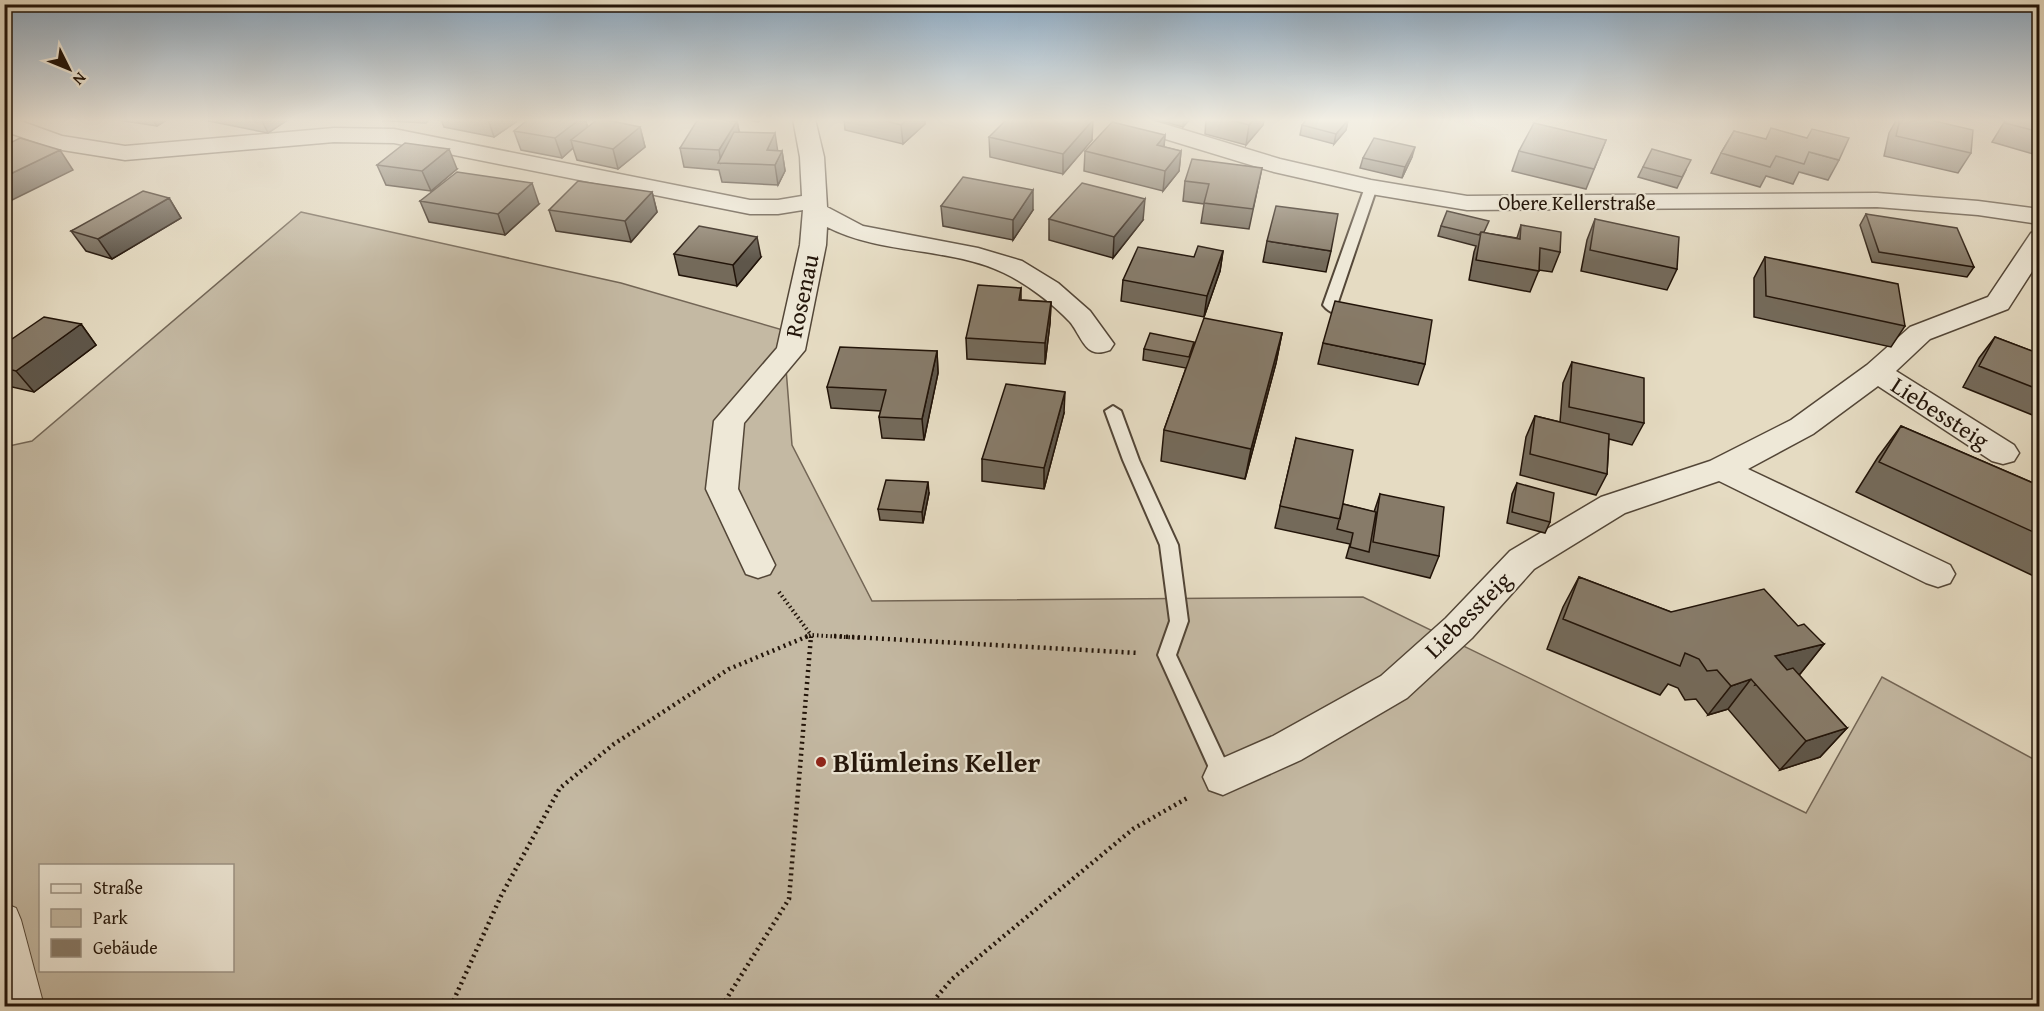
<svg xmlns="http://www.w3.org/2000/svg" width="2044" height="1011" viewBox="0 0 2044 1011" font-family="'Gentium Book Plus',serif">
	<style>
		.green { fill: #c4b9a3; stroke: #736656; stroke-width: 1.5; fill-rule: evenodd }
		.lines { fill: none; stroke-linecap: round; stroke-linejoin: round }
		.service-casing { stroke: #534637; stroke-width: 4 }
		.pedestrian-casing { stroke: #534637; stroke-width: 2 }
		.minor-casing { stroke: #534637; stroke-width: 3 }
		.path-far1 { stroke: #221409; stroke-width: 4; stroke-dasharray: 1.5 3; stroke-linecap: butt }
		.path { stroke: #221409; stroke-width: 4.5; stroke-dasharray: 2 4; stroke-linecap: butt }
		.service { fill: #eee8d7; fill-rule: evenodd }
		.pedestrian { fill: #eee8d7; fill-rule: evenodd }
		.minor { fill: #eee8d7; fill-rule: evenodd }
		.wall { fill: #746a5a; stroke: #221409; stroke-width: 1.5 }
		.shaded-wall { fill: #5e564a; stroke: #221409; stroke-width: 1.5 }
		.building { fill: #877b69; stroke: #221409; stroke-width: 1.5 }
		.poi-dot { fill: #8f2418; stroke: #eee8d7; stroke-width: 2 }
		.labels { text-anchor: middle; stroke-width: 4.5; stroke-linejoin: round; paint-order: stroke }
		.far-street-label { font-size: 20px; fill: #221409; stroke: #eee8d7 }
		.street-label { font-size: 24px; fill: #221409; stroke: #eee8d7 }
		.near-poi-label { font-size: 28px; font-weight: bold; fill: #221409; stroke: #eee8d7; text-anchor: start }
	</style>
	<rect width="100%" height="100%" fill="#e5dbc2"/>
	<filter id="stains"><feTurbulence type="fractalNoise" baseFrequency=".00333" numOctaves="4"/><feColorMatrix values="0 0 0 0 .2 0 0 0 0 .09 0 0 0 0 .02 0 0 0 .5 -.17"/></filter>
	<radialGradient id="worn" r=".72"><stop offset=".6" stop-color="#630" stop-opacity="0"/><stop offset="1" stop-color="#630" stop-opacity=".3"/></radialGradient>
	<!-- green -->
	<path class="green" d="M301 212 621 283 783 330 792 445 872 601 1363 597 1806 813 1882 677 2039 762V1006H5L4 447 32 441ZM40 866H232V970H40Z"/>
	<g class="lines">
		<defs>
			<path id="service" d="M1371 183 1377 187 1337 305 1356 311 1358 314 1356 317C1345 319 1330 314 1323 305L1365 187Z
				M1113 406 1121 411 1139 460 1178 545 1188 621 1176 655 1233 777 1230 783 1223 786 1216 783 1158 655 1170 621 1160 545 1123 460 1105 411Z"/>
			<path id="pedestrian" d="M4 903 16 908 21 920 44 1006H8L4 992Z"/>
			<path id="minor" d="M4 119H15L62 136 125 146 334 128 394 129 750 200H778L802 196 800 157 793 119H815L824 157 827 207 863 226 978 248 1022 261 1058 283 1090 311 1114 344 1110 350C1104 352 1099 354 1092 351 1083 347 1077 330 1070 322 1052 303 1027 284 1004 273 951 247 881 255 827 227L826 245 805 350 744 423 738 489 775 565 770 574 758 578 746 574 706 489 714 421 777 348 800 245 803 210 778 214H750L394 143 334 142 125 160 56 149 4 131Z
				M1113 119H1148L1280 159 1371 180 1467 196 1877 193 1978 201 2040 209V224L1978 215 1877 207 1467 210 1371 194 1274 172 1116 124Z
				M2040 230V259L2008 309 1930 339 1896 371 2014 445 2019 453 2014 461 2003 464 1992 461 1878 386 1813 434 1748 469 1950 565 1955 574 1950 583 1938 587 1926 583 1719 481 1625 513 1534 569 1472 638 1407 698 1301 760 1223 795 1209 790 1203 777 1209 764 1273 736 1381 676 1446 618 1510 551 1601 497 1710 461 1791 420 1867 365 1910 327 1988 297 2031 233Z"/>
		</defs>
		<!-- service casing -->
		<use href="#service" class="service-casing"/>
		<!-- pedestrian casing -->
		<use href="#pedestrian" class="pedestrian-casing"/>
		<!-- minor casing -->
		<use href="#minor" class="minor-casing"/>
		<!-- path-far1 -->
		<path class="path-far1" d="M779 592 811 635 804 638
			M811 638V635L861 638"/>
		<!-- path -->
		<path class="path" d="M834 636 1138 653
			M451 1006 501 896 560 788 614 744 729 669 808 636
			M722 1006 789 899 811 636
			M929 1006 952 979 1133 829 1189 797"/>
		<!-- service -->
		<use href="#service" class="service"/>
		<!-- pedestrian -->
		<use href="#pedestrian" class="pedestrian"/>
		<!-- minor -->
		<use href="#minor" class="minor"/>
	</g>
	<!-- wall -->
	<path class="wall" d="M112 119H168L157 126Z
		M199 119H289L268 133Z
		M358 119H430L426 123Z
		M441 119H515L516 122 494 137 444 127Z
		M529 119H585L588 127H640L645 147 618 169 577 160 573 148 562 158 521 150 514 131Z
		M744 119H762L758 122Z
		M844 119H925V124L903 144 845 130Z
		M1154 119H1190L1183 127Z
		M1206 119H1264L1263 125 1246 145 1205 134Z
		M1897 119H1926L1971 153 1958 173 1884 156 1889 133Z
		M2006 119H2040V156L1992 142Z
		M1348 120 1346 130 1334 144 1300 135 1302 125Z
		M737 121 739 132 778 151H782L785 171 778 185 722 182 719 170 684 167 680 148Z
		M1734 131 1839 160 1828 180 1799 172 1793 184 1766 176 1760 187 1711 173 1721 153Z
		M1165 135 1164 147 1181 151 1179 171 1163 191 1084 171 1085 151Z
		M989 137 1092 140 1063 174 990 157Z
		M1606 140 1586 189 1512 171 1519 151Z
		M1412 157 1402 178 1360 168 1363 158Z
		M377 165 457 169 431 191 386 185Z
		M1643 167 1686 170 1677 188 1638 177Z
		M1262 168 1249 229 1201 223 1204 204 1183 201 1185 181Z
		M652 192 657 212 631 242 556 231 549 210Z
		M169 198 181 218 112 259 86 251 71 231Z
		M420 201 539 204 505 235 429 222Z
		M941 206 1033 210 1013 240 943 226Z
		M1866 214 1974 267 1967 277 1872 262 1860 225Z
		M1049 219 1143 220 1113 258 1049 240Z
		M1595 219 1677 269 1667 290 1581 271 1587 240Z
		M1521 225 1560 252 1552 272 1539 270 1530 292 1469 280 1474 252 1476 246 1438 236 1441 226 1517 238Z
		M1267 241 1331 251 1326 272 1263 262Z
		M1223 251 1220 271 1204 317 1121 301 1123 280 1194 257Z
		M674 254 761 257 737 286 679 275Z
		M1765 257 1905 326 1891 347 1754 317V278Z
		M1021 288V300L1051 302 1050 323 1045 364 967 359 966 338Z
		M81 324 96 345 34 392 8 386 4 389V340L9 341Z
		M1282 333 1276 363 1245 479 1161 461 1164 430 1186 368 1143 360 1144 349 1194 347Z
		M1995 337 2040 354V418L1963 387 1979 358Z
		M1323 343 1425 364 1418 385 1318 364Z
		M937 351 938 373 924 440 882 438 879 417 881 411 831 408 827 387Z
		M1572 362 1644 423 1632 445 1609 439 1607 474 1596 495 1520 475 1526 437 1535 416 1560 422 1563 383Z
		M1064 413 1044 489 982 481V459Z
		M1901 426 2040 486V579L1856 492 1878 457Z
		M1296 438 1343 504 1374 512 1380 494 1439 556 1430 578 1346 558 1350 544 1275 528Z
		M1517 483 1550 522 1545 533 1507 523 1512 494Z
		M929 493 923 523 880 520 878 509Z
		M1579 577 1671 612 1798 626 1824 644 1800 674H1798L1847 728 1820 757 1780 770 1728 709 1708 715 1696 699 1685 700 1678 688 1668 684 1660 695 1547 649 1563 607Z"/>
	<!-- shaded-wall -->
	<path class="shaded-wall" d="M152 119H168L157 126Z
		M261 119H289L268 133Z
		M488 119H515L516 122 494 137Z
		M580 119H585L590 135 571 140 573 148 562 158 555 138Z
		M907 119H925V124L903 144 901 125Z
		M1184 119H1190L1183 127Z
		M1254 119H1264L1263 125 1246 145 1249 125Z
		M1093 120 1092 140 1063 174V154Z
		M1348 120 1346 130 1334 144 1336 134Z
		M737 121 741 141 721 163 719 150Z
		M640 127 645 147 618 169 613 149Z
		M775 133 778 153 767 150Z
		M1165 135 1163 155 1157 145Z
		M1415 147 1412 157 1402 178 1405 167Z
		M449 149 457 169 431 191 422 171Z
		M60 150 73 170 4 204V177Z
		M782 151 785 171 778 185 775 165Z
		M1181 151 1179 171 1163 191 1165 171Z
		M532 183 539 204 505 235 498 214Z
		M1033 190V210L1013 240V220Z
		M652 192 657 212 631 242 625 221Z
		M169 198 181 218 112 259 98 239Z
		M1145 199 1143 220 1113 258 1114 237Z
		M757 237 761 257 737 286 733 265Z
		M1223 251 1220 271 1204 317 1207 296Z
		M1051 302 1050 323 1045 364V343Z
		M81 324 96 345 34 392 16 371Z
		M1282 333 1276 363 1245 479 1251 449Z
		M937 351 938 373 924 440 922 419Z
		M4 382 8 386 4 389Z
		M1065 392 1064 413 1044 489V468Z
		M928 482 929 493 923 523 922 512Z
		M1824 644 1800 674 1755 685 1775 656Z
		M1751 679 1728 709 1708 715 1731 686Z
		M1847 728 1820 757 1780 770 1806 741Z"/>
	<!-- building -->
	<path class="building" d="M529 119H580L555 138 514 131Z
		M598 119H602L640 127 613 149 571 140Z
		M698 119H707L737 121 719 150 680 148Z
		M879 119H907L901 125Z
		M1007 119H1089L1093 120 1063 154 989 137Z
		M1226 119H1254L1249 125Z
		M1307 119H1347L1348 120 1336 134 1302 125Z
		M1900 119H1926L1973 130 1971 153 1896 136Z
		M2007 119H2040V132L2005 123Z
		M1112 122 1165 135 1157 145 1181 151 1165 171 1085 151Z
		M1534 123 1606 140 1594 169 1519 151Z
		M1771 128 1807 138 1812 129 1849 138 1839 160 1809 152 1804 164 1776 156 1770 167 1721 153 1734 131 1766 139Z
		M734 132 775 133 767 150 782 151 775 165 718 163Z
		M20 138 60 150 4 177V146Z
		M1374 138 1415 147 1405 167 1363 158Z
		M405 143 449 149 422 171 377 165Z
		M1652 149 1691 160 1682 177 1643 167Z
		M1192 159 1262 168 1253 209 1204 203 1209 184 1185 181Z
		M457 172 532 183 498 214 420 201Z
		M963 177 1033 190 1013 220 941 206Z
		M578 181 652 192 625 221 549 210Z
		M1082 183 1145 199 1114 237 1049 219Z
		M143 191 169 198 98 239 71 231Z
		M1276 206 1338 214 1331 251 1267 241Z
		M1447 211 1489 221 1484 232H1481L1479 235 1441 226Z
		M1866 214 1957 228 1974 267 1879 252Z
		M1595 219 1679 237 1677 269 1590 250Z
		M1521 225 1561 232 1560 252 1540 248 1539 271 1476 260 1481 232 1520 239Z
		M699 226 757 237 733 265 674 254Z
		M1198 246 1223 251 1207 296 1123 280 1138 247 1194 257Z
		M1765 257 1898 284 1905 326 1766 296Z
		M978 285 1021 288 1019 300 1051 302 1045 343 966 338Z
		M1335 301 1432 320 1425 364 1323 343Z
		M44 317 81 324 16 371 4 368V340L9 341Z
		M1204 318 1282 333 1251 449 1164 430Z
		M1150 333 1194 342 1189 357 1144 349Z
		M1995 337 2040 354V390L1979 366Z
		M840 347 937 351 922 419 879 417 886 390 827 387Z
		M1572 362 1644 378V423L1569 407Z
		M1006 384 1065 392 1044 468 982 459Z
		M1535 416 1609 434 1607 474 1530 454Z
		M1901 426 2040 486V535L1879 462Z
		M1296 438 1353 450 1340 519 1280 506Z
		M886 480 928 482 922 512 878 509Z
		M1517 483 1554 493 1550 522 1512 512Z
		M1380 494 1444 507 1439 556 1373 542Z
		M1343 504 1376 512 1369 552 1350 547 1353 533 1337 529Z
		M1579 577 1671 612 1764 589 1798 626 1804 624 1824 644 1775 656 1787 670 1793 668 1847 728 1806 741 1751 679 1731 686 1717 670 1707 671 1699 659 1685 653 1680 666 1563 619Z"/>
	<!-- sky -->
	<linearGradient id="sky" x2="0" y2="1"><stop stop-color="#8ca8c0"/><stop offset="0.46" stop-color="#f3efe4"/><stop offset="1" stop-color="#f3efe4" stop-opacity="0"/></linearGradient>
	<rect width="2044" height="261" fill="url(#sky)"/>
	<!-- markers -->
	<circle class="poi-dot" cx="821" cy="762" r="6"/>
	<g class="labels">
		<!-- far-street labels -->
		<g class="far-street-label">
			<text x="1577" y="210">Obere Kellerstraße</text>
		</g>
		<!-- street labels -->
		<g class="street-label">
			<text transform="translate(802 296) rotate(-78)" y="8">Rosenau</text>
			<text transform="translate(1940 413) rotate(33)" y="8">Liebessteig</text>
			<text transform="translate(1468 615) rotate(-45)" y="8">Liebessteig</text>
		</g>
		<!-- near-poi labels -->
		<g class="near-poi-label">
			<text x="833" y="772">Blümleins Keller</text>
		</g>
	</g>
	<!-- margin -->
	<rect width="2044" height="1011" fill="none" stroke="#e5dbc2" stroke-width="24"/>
	<rect x="6" y="6" width="2032" height="999" fill="none" stroke="#221409" stroke-width="3"/>
	<rect x="12" y="12" width="2020" height="987" fill="none" stroke="#221409" stroke-width="1.5"/>
	<!-- legend -->
	<rect x="39" y="864" width="195" height="108" fill="#eee8d7" stroke="#9c9385" stroke-width="1.5"/>
	<rect x="51" y="884" width="30" height="9" fill="#eee8d7" stroke="#9c9385" stroke-width="1.5"/>
	<text x="93" y="894" font-size="18" fill="#221409">Straße</text>
	<rect x="51" y="909" width="30" height="18" fill="#c4b9a3" stroke="#9c9385" stroke-width="1.5"/>
	<text x="93" y="924" font-size="18" fill="#221409">Park</text>
	<rect x="51" y="939" width="30" height="18" fill="#877b69" stroke="#9c9385" stroke-width="1.5"/>
	<text x="93" y="954" font-size="18" fill="#221409">Gebäude</text>
	<!-- north arrow -->
	<g transform="translate(69 69) rotate(133)" stroke="#eee8d7" stroke-width="4.5" paint-order="stroke">
	<path d="M0-4.5L10 22L0 15L-10 22Z" fill="#221409"/>
	<text y="-9" font-size="16" font-weight="bold" text-anchor="middle" fill="#221409">N</text>
	</g>
	<rect width="100%" height="100%" filter="url(#stains)"/>
	<rect width="100%" height="100%" fill="url(#worn)"/>
</svg>
